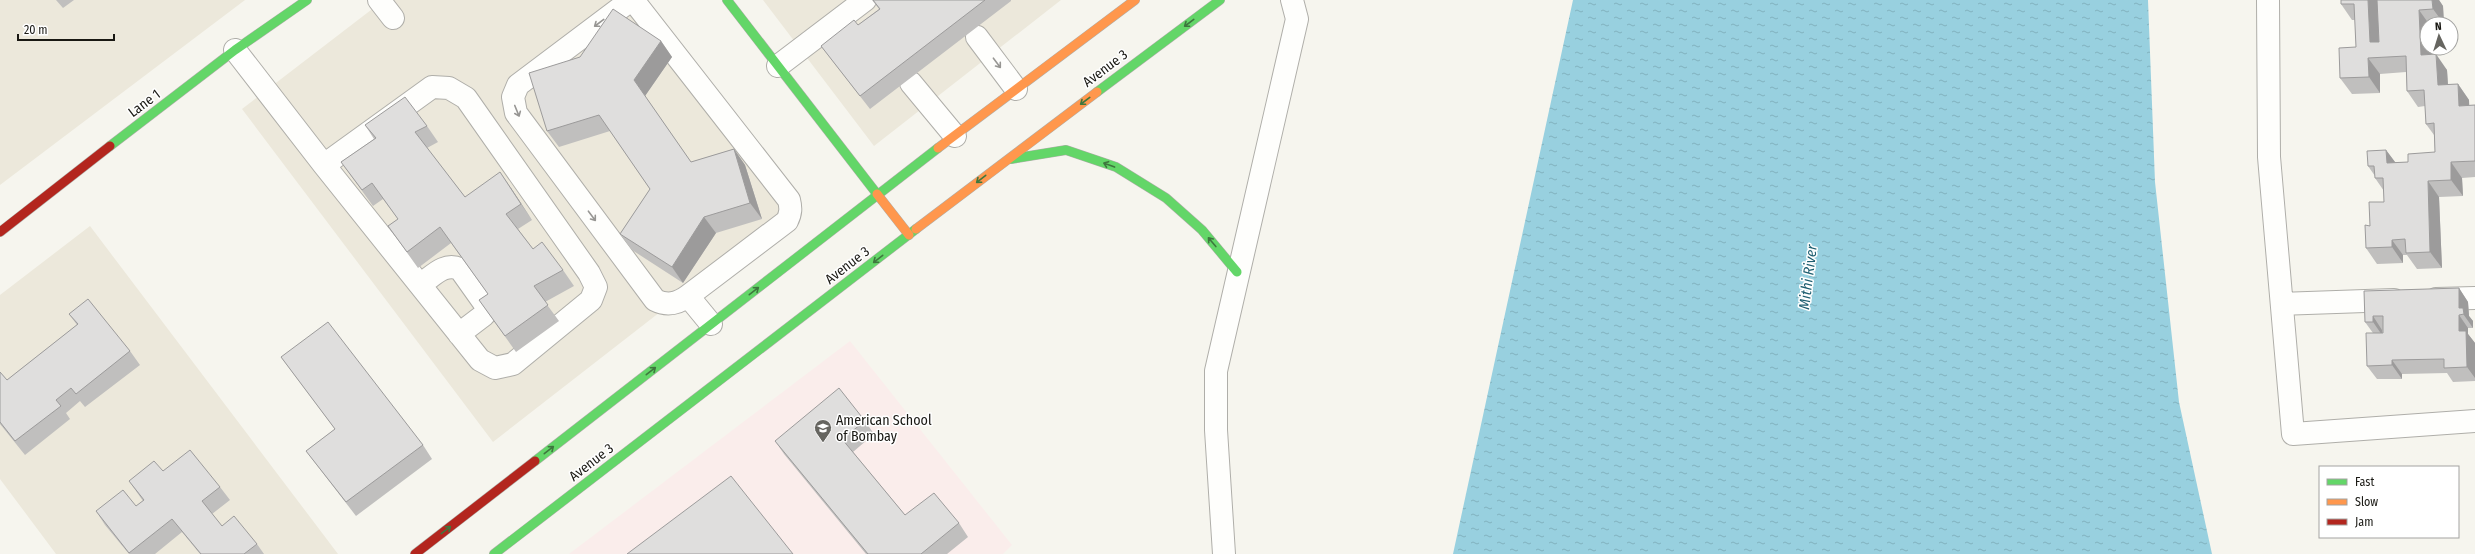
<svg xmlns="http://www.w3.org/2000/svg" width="2475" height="554" viewBox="0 0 2475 554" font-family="'Fira Sans Condensed',sans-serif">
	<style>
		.built { fill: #ece8db }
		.education { fill: #faedeb }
		.water { fill: url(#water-ripples) }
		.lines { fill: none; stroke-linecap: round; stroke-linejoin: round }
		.street-casing { stroke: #afaea9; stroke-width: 24 }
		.fast-casing { stroke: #afaea9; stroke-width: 10 }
		.slow-casing { stroke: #afaea9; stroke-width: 10 }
		.jam-casing { stroke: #afaea9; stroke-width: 10 }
		.street { stroke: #fefefc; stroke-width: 22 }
		.fast { stroke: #63d668; stroke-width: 9 }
		.slow { stroke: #ff974d; stroke-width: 9 }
		.jam { stroke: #b3261e; stroke-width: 9 }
		.wall { fill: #c0bfbe }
		.shaded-wall { fill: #9c9b9b }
		.building { fill: #dfdedd; stroke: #9c9b9b }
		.oneway { stroke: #979693 }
		.oneway2 { stroke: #3e773e }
		.labels { text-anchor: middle; stroke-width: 3; stroke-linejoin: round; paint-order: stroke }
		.street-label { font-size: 14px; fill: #191813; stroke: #fff }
		.poi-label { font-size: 14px; fill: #191813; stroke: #fff; text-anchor: start }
		.water-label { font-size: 15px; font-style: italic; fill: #1d5e70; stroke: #fff }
	</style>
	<defs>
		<pattern id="water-ripples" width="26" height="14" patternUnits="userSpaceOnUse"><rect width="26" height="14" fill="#98d0df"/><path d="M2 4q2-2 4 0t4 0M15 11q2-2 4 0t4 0" fill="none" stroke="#82b2be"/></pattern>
	</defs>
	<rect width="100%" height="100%" fill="#f6f5ee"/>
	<!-- built -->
	<path class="built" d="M0 0H245L0 185Z
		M384 0H642L799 204 493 442 242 109Z
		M763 0H1061L874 146Z
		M90 226 338 554H56L0 479V295Z"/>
	<!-- education -->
	<path class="education" d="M850 341 1012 545 1003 554H569Z"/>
	<!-- water -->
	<path class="water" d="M1573 0H2148L2155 182 2179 402 2212 554H1453Z"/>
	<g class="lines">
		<defs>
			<path id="street" d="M379 0 393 18
				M631 0 518 85 513 97 516 113 655 300C667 306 677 304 688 296L787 221C791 213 791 208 789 200L633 0
				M2268 0 2269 157 2293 434 2475 421
				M977 37 1016 89
				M235 50 324 165 480 360 495 368 513 364 591 300 596 287 589 273 466 98 449 88 432 87 324 165
				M778 66 865 0
				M911 83 955 136
				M420 285C433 276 444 262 460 269L487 307 484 315 459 334
				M688 296 711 324
				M2436 299 2475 298
				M2282 304 2394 300
				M1224 554 1216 430V371L1297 19 1292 0"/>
			<path id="fast" d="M727 0 877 194
				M1097 92 1220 0
				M110 146 235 50 307 0
				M1011 159 1066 150 1116 167 1166 198 1202 230 1237 272
				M535 461 938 148
				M494 554 916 229"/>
			<path id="slow" d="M938 148 1135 0
				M877 194 909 235
				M916 229 1097 92"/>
			<path id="jam" d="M0 232 110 146
				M415 554 535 461"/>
		</defs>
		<!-- street casing -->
		<use href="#street" class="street-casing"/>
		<!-- fast casing -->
		<use href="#fast" class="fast-casing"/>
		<!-- slow casing -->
		<use href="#slow" class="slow-casing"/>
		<!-- jam casing -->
		<use href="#jam" class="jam-casing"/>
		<!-- street -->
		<use href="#street" class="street"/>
		<!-- fast -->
		<use href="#fast" class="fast"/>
		<!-- slow -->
		<use href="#slow" class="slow"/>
		<!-- jam -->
		<use href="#jam" class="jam"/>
	</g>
	<!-- wall -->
	<path class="wall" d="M56 0H74L63 8Z
		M872 0H1011V1L870 109 831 59 821 46 858 25 879 9Z
		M2341 0H2439L2443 6 2444 24H2427V48H2431V55L2447 70 2448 85 2458 84 2469 100V105H2475V177L2462 178 2463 196 2439 197 2442 268 2417 269 2407 255H2403V263L2377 264 2366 248 2370 226 2384 202V191L2375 178V176L2368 166 2386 150 2395 162H2408L2435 152 2434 135 2426 124 2425 106 2418 107 2407 91 2406 72 2380 74V93L2352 94 2340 78 2356 47 2355 20H2352L2341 4Z
		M661 41 672 57 645 96 691 162 734 149 745 165 762 219 716 233 683 283 632 250 620 234 650 189 610 131 559 147 547 131Z
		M365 125 427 126 438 142 427 148 465 197 511 188 532 220 518 229 533 249 563 270 574 286 545 302 559 321 516 352 479 300 488 294 451 243 418 268 388 226 398 219 383 199 373 206 341 162 374 139Z
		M2459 288 2468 302 2469 316 2473 321V328H2468V334L2475 343V381L2453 382 2447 373 2402 374V379H2377L2367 366 2373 333 2365 322 2364 291Z
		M69 314 130 351 140 365 85 407 80 401 66 413 70 419 25 455 0 424V372L7 380 77 325Z
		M281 357 423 445 432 459 356 516 306 451 335 429Z
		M865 421 874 434 853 452 905 515 959 523 968 537 947 554H866L784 454 775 441Z
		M163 471 220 487 230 500 212 514 222 526 257 544 264 554H200L182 532 155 554H129L105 525 96 511 136 506 143 501 129 481Z"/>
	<!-- shaded-wall -->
	<path class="shaded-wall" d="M2368 0H2379L2381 58 2370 42Z
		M2432 0H2439L2443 6 2444 24 2433 9Z
		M2419 10 2429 24H2427V48H2431L2432 71 2421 55Z
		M661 41 672 57 645 96 634 80Z
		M2436 54 2447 70 2449 101 2438 85Z
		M2368 58 2380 74V93L2369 77Z
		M2458 84 2469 100 2470 122 2459 106Z
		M734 149 745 165 762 219 750 203Z
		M2386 150 2398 166 2387 163Z
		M2451 162 2462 178 2463 196 2451 180Z
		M500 172 511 188 532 220 521 204Z
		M2428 181 2439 197 2442 268 2430 252Z
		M704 217 716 233 683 283 672 267Z
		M2392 240 2403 255V263L2392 247Z
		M2459 288 2468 302 2469 316 2473 321V328L2459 308Z
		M2459 315 2468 328V334L2475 343V378L2467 367 2459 331Z
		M2373 316 2382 330V335L2373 322Z
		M2392 360 2402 374V379L2392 365Z"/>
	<!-- building -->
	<path class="building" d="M873 0H985L860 96 821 46 854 20 858 25 880 9Z
		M2341 0H2368L2370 42H2379L2377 0H2432L2433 9 2419 10 2421 55 2436 54 2438 85 2458 84 2459 106 2475 105V161L2451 162V180L2428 181 2430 252 2406 253 2405 239 2392 240V247L2366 248 2365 225 2370 226 2369 202H2384L2383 178H2375L2374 166H2368L2367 151 2386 150 2387 163 2408 162V154L2435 152 2434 123 2426 124 2424 90 2407 91 2406 56 2368 58 2369 77 2340 78 2339 48 2356 47 2354 4H2341Z
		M613 9 661 41 634 80 691 162 734 149 750 203 704 217 672 267 620 234 650 189 599 115 547 131 529 73 580 57Z
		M405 97 427 126 415 132 465 197 500 172 521 204 506 214 533 249 542 242 563 270 534 286 548 305 505 336 479 300 488 294 440 227 407 252 388 226 398 219 372 183 362 190 341 162 376 138 365 125Z
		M2459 288V308H2463L2464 314 2459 315V331H2466L2467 367 2444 368V359L2392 360V365L2367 366 2366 333H2383V316H2373V322H2365L2364 291Z
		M88 299 130 351 76 394 71 388 56 400 61 406 15 441 0 422V372L7 380 78 324 69 314Z
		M328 322 423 445 346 502 306 451 335 429 281 357Z
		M839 388 865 421 842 439 905 515 934 493 959 523 921 554H868L775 441Z
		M190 450 220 487 202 501 222 526 234 516 257 544 244 554H201L172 519 129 553 96 511 123 490 136 506 144 500 129 481 154 461 163 471Z
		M731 476 793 554H627Z"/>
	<!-- one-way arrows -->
	<defs><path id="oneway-shaft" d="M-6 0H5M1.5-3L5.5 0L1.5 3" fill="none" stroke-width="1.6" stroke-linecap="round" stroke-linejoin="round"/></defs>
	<g class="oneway">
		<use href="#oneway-shaft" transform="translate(599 23) rotate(143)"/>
		<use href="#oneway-shaft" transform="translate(997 63) rotate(53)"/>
		<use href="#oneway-shaft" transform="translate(517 111) rotate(68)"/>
		<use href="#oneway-shaft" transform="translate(592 216) rotate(53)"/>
	</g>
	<g class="oneway2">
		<use href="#oneway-shaft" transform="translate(1189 23) rotate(143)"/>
		<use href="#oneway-shaft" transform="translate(1085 101) rotate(143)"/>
		<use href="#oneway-shaft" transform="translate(1109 165) rotate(-160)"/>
		<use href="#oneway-shaft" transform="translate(981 179) rotate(142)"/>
		<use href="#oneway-shaft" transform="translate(1212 242) rotate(-130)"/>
		<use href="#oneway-shaft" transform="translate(878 259) rotate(142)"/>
		<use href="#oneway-shaft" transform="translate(754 291) rotate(-38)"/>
		<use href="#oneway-shaft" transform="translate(651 371) rotate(-38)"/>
		<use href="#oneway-shaft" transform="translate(549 450) rotate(-38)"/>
		<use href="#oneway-shaft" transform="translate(446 530) rotate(-38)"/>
	</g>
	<!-- icons -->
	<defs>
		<symbol id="school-pin" viewBox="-11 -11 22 30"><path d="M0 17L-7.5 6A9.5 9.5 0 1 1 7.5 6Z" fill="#666560" stroke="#fff"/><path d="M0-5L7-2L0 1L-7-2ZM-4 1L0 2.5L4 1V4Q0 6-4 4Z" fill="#fff"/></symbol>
	</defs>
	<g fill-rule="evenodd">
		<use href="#school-pin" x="813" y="418" width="20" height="27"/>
	</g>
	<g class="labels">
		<!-- street labels -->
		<g class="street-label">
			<text transform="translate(1105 68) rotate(-37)" y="5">Avenue 3</text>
			<text transform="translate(144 103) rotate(-37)" y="5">Lane 1</text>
			<text transform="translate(847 265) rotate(-38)" y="5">Avenue 3</text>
			<text transform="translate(591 462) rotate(-38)" y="5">Avenue 3</text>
		</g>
		<!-- poi labels -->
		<g class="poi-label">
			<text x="836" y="425">American School<tspan x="836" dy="16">of Bombay</tspan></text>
		</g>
		<!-- water labels -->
		<g class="water-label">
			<text transform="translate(1808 277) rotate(-83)" y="5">Mithi River</text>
		</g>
	</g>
	<!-- legend -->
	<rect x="2319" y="466" width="140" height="72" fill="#ffffff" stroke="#a3a3a1"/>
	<rect x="2327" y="479" width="20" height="6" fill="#63d668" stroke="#a3a3a1"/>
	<text x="2355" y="486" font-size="12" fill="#191813">Fast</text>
	<rect x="2327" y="499" width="20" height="6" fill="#ff974d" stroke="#a3a3a1"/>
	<text x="2355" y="506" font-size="12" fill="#191813">Slow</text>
	<rect x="2327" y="519" width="20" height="6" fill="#b3261e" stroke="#a3a3a1"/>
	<text x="2355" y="526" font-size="12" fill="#191813">Jam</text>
	<!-- north arrow -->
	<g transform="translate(2439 36) rotate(356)"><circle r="19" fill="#ffffff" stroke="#a3a3a1"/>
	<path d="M0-3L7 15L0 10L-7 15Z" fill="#666560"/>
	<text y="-6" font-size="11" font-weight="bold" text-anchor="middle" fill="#191813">N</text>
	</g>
	<!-- scale -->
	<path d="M18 34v6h96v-6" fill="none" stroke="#191813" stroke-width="2"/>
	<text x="24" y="34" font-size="12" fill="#191813" stroke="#ffffff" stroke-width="3" paint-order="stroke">20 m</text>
</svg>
